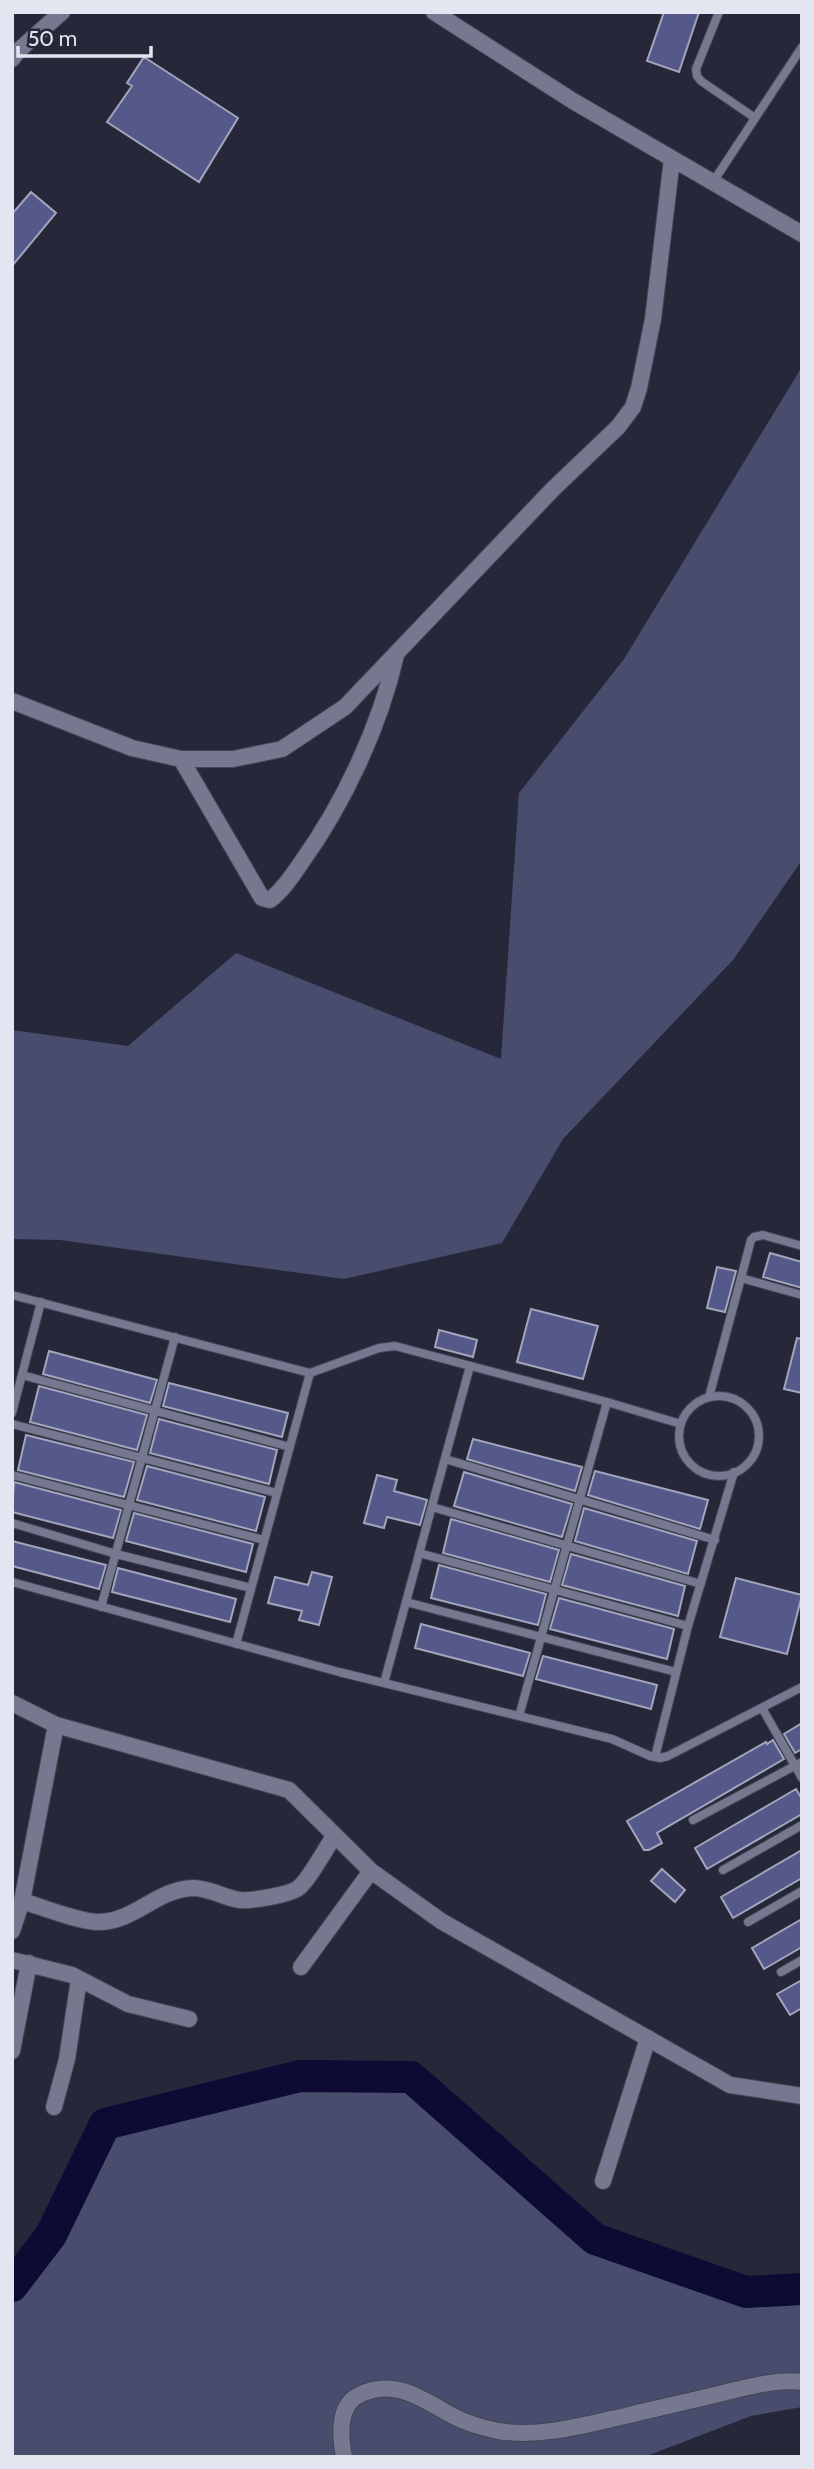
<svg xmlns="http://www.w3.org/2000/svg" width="814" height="2469" viewBox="0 0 814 2469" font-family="Cabin,sans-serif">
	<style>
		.green { fill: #494d6d }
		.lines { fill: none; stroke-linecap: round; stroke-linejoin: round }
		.river { stroke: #0d0a34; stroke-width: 32 }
		.building { fill: #54598a; stroke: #a2a5bc; stroke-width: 2 }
		.lane-casing { stroke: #424453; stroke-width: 10 }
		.street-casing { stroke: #424453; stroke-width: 18 }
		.lane { stroke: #75788e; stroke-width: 8 }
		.street { stroke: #75788e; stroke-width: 16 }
	</style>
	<rect width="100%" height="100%" fill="#26283a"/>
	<!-- green -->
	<path class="green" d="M800 370 802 860 733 960 563 1139 502 1243 344 1279 60 1240 12 1239V1030L128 1046 236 953 501 1059 519 793 624 659Z
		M300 2076 411 2077 595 2239 746 2292 802 2289V2407L751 2416 644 2457H12V2286L51 2235 105 2124Z"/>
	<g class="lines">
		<!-- river -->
		<path class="river" d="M12 2286 51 2235 105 2124 300 2076 411 2077 595 2239 746 2292 802 2289"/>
	</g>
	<!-- building -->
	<path class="building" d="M664 12H699L679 72 647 61Z
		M144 57 238 118 199 182 107 122 132 86 127 83Z
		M31 192 56 213 12 266V214Z
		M770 1253 802 1262V1288L763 1277Z
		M717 1267 736 1271 725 1312 707 1308Z
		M531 1309 598 1326 583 1379 517 1362Z
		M439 1330 477 1340 473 1357 435 1347Z
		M797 1338 802 1339V1393L784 1389Z
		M49 1351 157 1380 150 1403 43 1374Z
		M169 1383 288 1413 282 1437 163 1406Z
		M39 1386 147 1415 137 1450 30 1422Z
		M159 1419 277 1450 269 1484 150 1453Z
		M26 1435 134 1462 124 1497 18 1470Z
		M473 1439 582 1467 575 1491 467 1459Z
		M147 1466 265 1497 256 1531 137 1500Z
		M595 1471 708 1500 700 1529 588 1495Z
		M464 1472 572 1504 562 1537 454 1506Z
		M377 1475 397 1480 394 1491 427 1500 420 1525 387 1517 384 1528 364 1523Z
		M14 1482 121 1510 113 1538 12 1512Z
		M584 1508 697 1541 688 1574 575 1541Z
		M134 1513 253 1544 246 1572 126 1541Z
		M451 1519 559 1550 550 1582 443 1553Z
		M12 1541 106 1565 99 1589 12 1566Z
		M571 1554 685 1586 678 1616 562 1585Z
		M439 1565 546 1594 538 1625 431 1598Z
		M118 1568 236 1599 230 1622 112 1592Z
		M312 1572 332 1577 319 1625 299 1620 302 1611 268 1603 275 1577 308 1585Z
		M736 1578 802 1595 787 1654 720 1637Z
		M559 1598 674 1629 667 1659 550 1629Z
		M421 1624 530 1653 523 1676 415 1648Z
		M543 1656 657 1685 651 1709 536 1679Z
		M802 1723V1749L795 1753 784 1734Z
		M773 1740 784 1759 657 1833 662 1843 649 1850H644L627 1821 766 1742 767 1744Z
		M796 1789 802 1799V1814L707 1869 695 1848Z
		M802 1850V1878L733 1918 721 1897Z
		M662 1869 685 1890 675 1902 651 1881Z
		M802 1919V1947L764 1969 752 1948Z
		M802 1980V2008L790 2015 777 1994Z"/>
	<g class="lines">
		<defs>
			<path id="lane" d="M719 12 696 69 697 76 701 81 755 118
				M713 182 802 47
				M741 1278 751 1240 754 1237 763 1235 802 1246
				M12 1295 310 1373 379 1348 395 1346 607 1402 681 1424
				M22 1375 290 1447
				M679 1436a40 40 0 1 1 80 0a40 40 0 1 1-80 0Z
				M709 1397 741 1278 802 1295
				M12 1413 41 1302
				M12 1424 277 1493
				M445 1459 715 1540
				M12 1475 264 1540
				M432 1507 701 1584
				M12 1523 116 1554 251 1588
				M419 1553 688 1626
				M12 1582 339 1672 612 1739 650 1756 660 1758 668 1756 802 1687
				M406 1602 676 1672
				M101 1607 175 1337
				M236 1644 310 1373
				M384 1683 470 1366
				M762 1708 802 1778
				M519 1716 607 1402
				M655 1757 688 1626 734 1472
				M693 1820 802 1762
				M723 1870 802 1825
				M748 1922 802 1891
				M781 1972 802 1960"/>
			<path id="street" d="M434 12 573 101 802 234
				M12 59 18 51 62 12
				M12 701 132 748 181 759H233L282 749 345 707 553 489 618 427 633 407 639 388 653 319 672 159
				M181 759 262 898 270 900C283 890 292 876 301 863 344 803 380 726 396 655
				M12 1703 56 1725 289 1790 371 1871 441 1921 730 2085 802 2096
				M22 1901C42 1907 79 1922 99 1922 134 1922 157 1889 193 1888 210 1888 224 1898 240 1900 252 1901 287 1895 297 1889 307 1883 327 1847 334 1836
				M12 1931 22 1901 56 1725
				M12 1960 72 1975 128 2004 189 2019
				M301 1967 371 1871
				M12 2051 29 1963
				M54 2107 67 2059 79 1979
				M603 2181 648 2038
				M344 2457C340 2436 338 2405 359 2395 395 2377 423 2400 453 2416 466 2423 484 2428 498 2431 539 2438 585 2425 625 2416 657 2408 690 2401 723 2393 748 2387 775 2379 802 2382"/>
		</defs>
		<!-- lane casing -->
		<use href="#lane" class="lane-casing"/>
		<!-- street casing -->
		<use href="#street" class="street-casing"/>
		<!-- lane -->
		<use href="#lane" class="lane"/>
		<!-- street -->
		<use href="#street" class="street"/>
	</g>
	<!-- border -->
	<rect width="814" height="2469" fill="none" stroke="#e3e5f1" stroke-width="28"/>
	<!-- scale -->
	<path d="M18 46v10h133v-10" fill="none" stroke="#e3e5f1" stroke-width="3.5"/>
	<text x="28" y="46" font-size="21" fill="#e3e5f1" stroke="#26283a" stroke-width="5" paint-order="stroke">50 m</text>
</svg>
